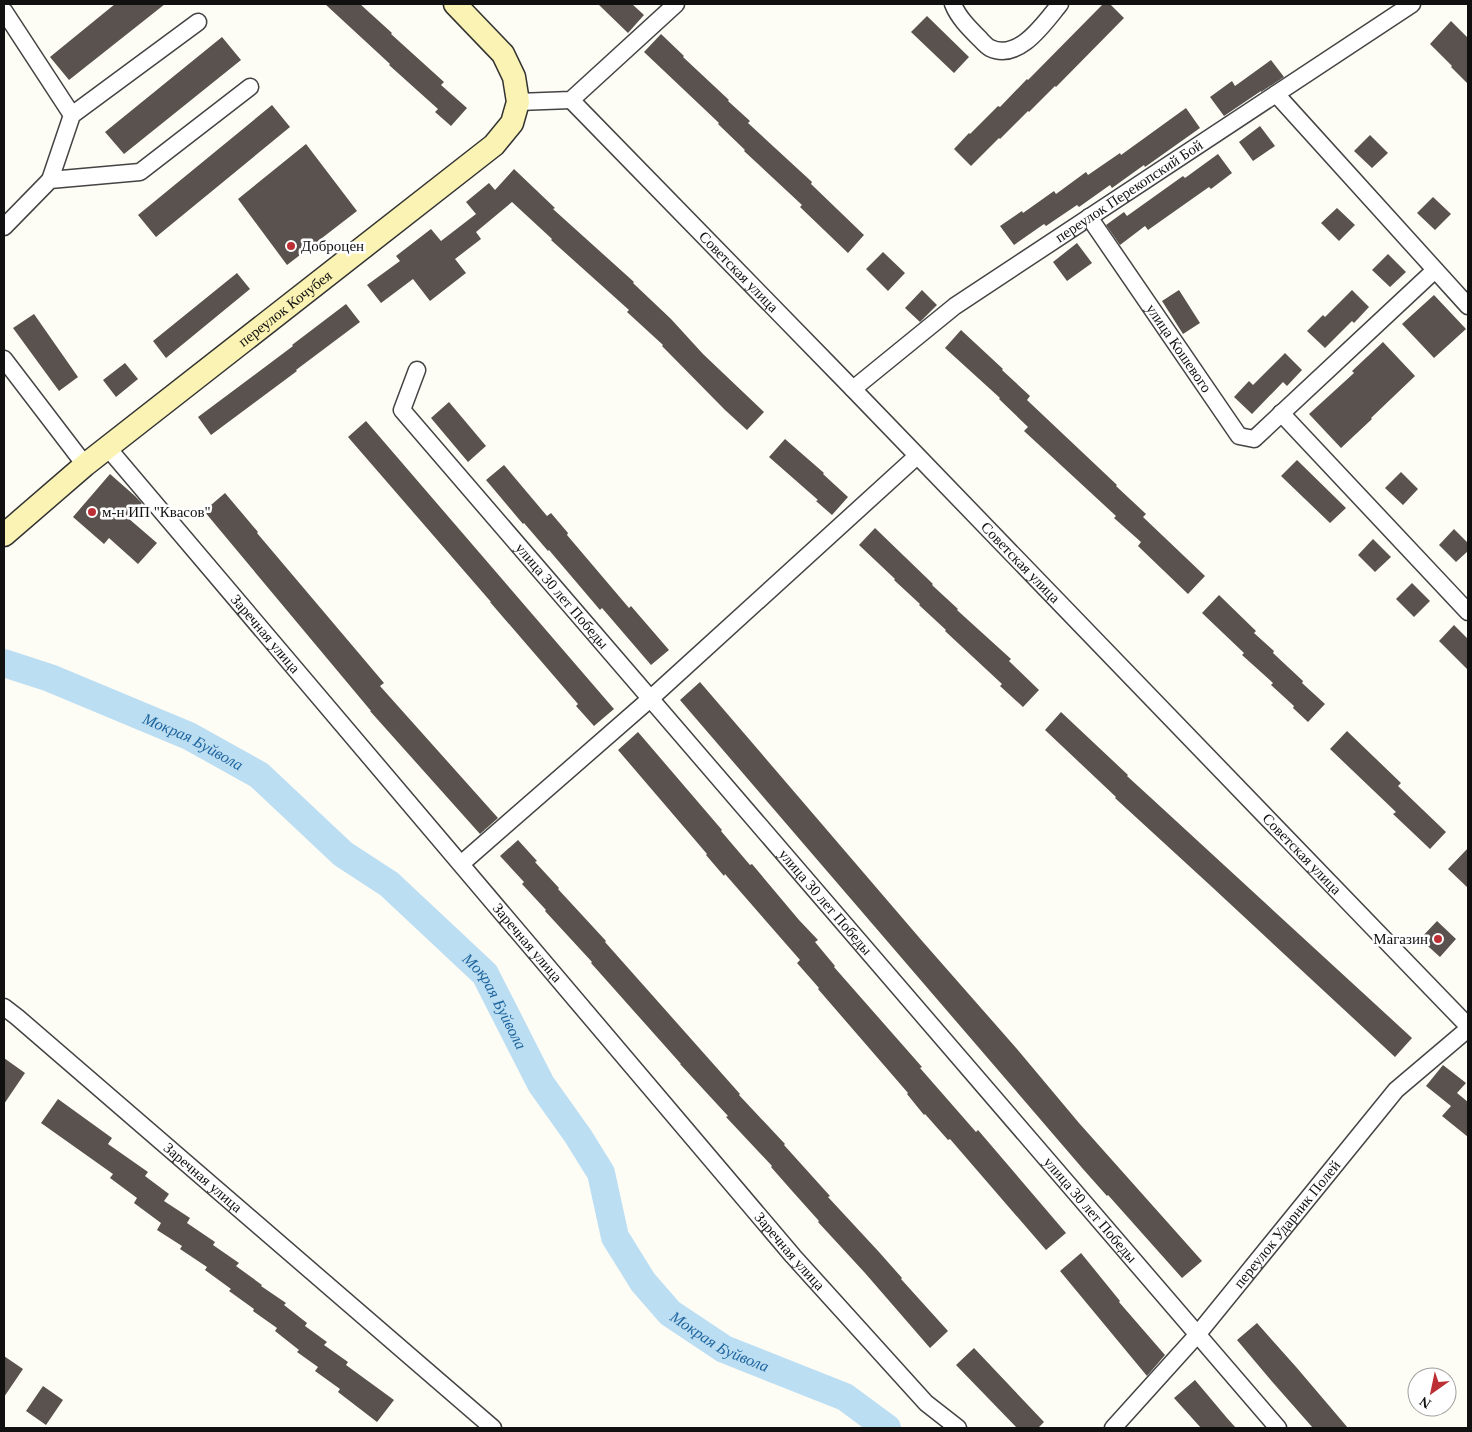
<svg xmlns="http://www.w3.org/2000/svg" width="1472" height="1432" viewBox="0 0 1472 1432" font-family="'Times New Roman',serif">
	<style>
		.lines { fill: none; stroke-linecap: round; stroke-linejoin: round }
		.river { stroke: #bcdef3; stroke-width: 28 }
		.building { fill: #59524e }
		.street-casing { stroke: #444; stroke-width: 19 }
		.secondary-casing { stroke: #333; stroke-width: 25 }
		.street { stroke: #fff; stroke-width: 16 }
		.secondary { stroke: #fbf3b4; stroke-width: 22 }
		.poi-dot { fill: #bb2f35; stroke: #fff; stroke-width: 2 }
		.labels { text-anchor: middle; stroke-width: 5; stroke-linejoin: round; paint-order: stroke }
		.street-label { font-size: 15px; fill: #111; stroke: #fff }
		.poi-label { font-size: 15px; fill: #111; stroke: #fff; text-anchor: start }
		.water-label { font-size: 16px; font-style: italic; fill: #1f669e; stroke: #fff }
	</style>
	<rect width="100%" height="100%" fill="#fefdf5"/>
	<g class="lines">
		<!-- river -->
		<path class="river" id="s1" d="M4 663 50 678 189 736 259 775 343 854 389 884 485 974 541 1084 578 1136 601 1173 615 1237 643 1282 670 1313 724 1349 845 1397 887 1428"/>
	</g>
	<!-- building -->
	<path class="building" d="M115 4H165L69 80 50 57Z
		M325 4H360L392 33 391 34 444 82 441 85 467 108 451 126 435 112 438 109 389 65 390 64Z
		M598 4H632L644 15 628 33Z
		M1103 4H1110L1124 18 1056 87 1055 86 1029 112 1028 111 1000 139 999 138 971 166 954 149 969 133 970 134 998 106 1000 107 1027 79 1028 80Z
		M927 16 969 57 954 73 911 32Z
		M1451 21 1468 38V84L1451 67 1452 66 1430 44Z
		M661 34 684 56 683 57 729 100 728 101 750 121 748 123 812 182 811 184 864 235 848 253 800 207 802 205 744 151 745 150 718 124 719 123 644 52Z
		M222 37 241 60 124 154 105 132Z
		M1271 60 1284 77 1261 92V91L1224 116 1210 97 1232 81 1235 86Z
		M272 105 290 127 156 237 138 215Z
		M1186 108 1200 128 1145 167 1144 165 1112 188 1110 185 1079 207 1077 205 1046 226 1044 224 1014 245 1000 226 1022 211 1023 213 1054 191 1056 194 1086 172 1088 175 1120 153 1121 155Z
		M1260 126 1275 146 1253 161 1239 142Z
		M1370 135 1388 153 1372 168 1354 151Z
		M306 144 357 211 287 265 238 199Z
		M1218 154 1232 173 1211 189 1209 187 1148 230 1145 226 1120 245 1106 225 1124 212 1127 216 1183 176 1185 178Z
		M514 169 555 208 553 209 634 282 633 283 671 319 703 354 764 412 747 430 725 410 662 346 663 345 627 312 629 310 551 240 552 239 512 202 476 232 481 239 455 259 466 273 430 301 413 279 381 303 367 285 400 261 396 256 431 229 441 241 476 214 466 202 489 183 495 190Z
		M1433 197 1451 214 1435 230 1417 213Z
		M1337 208 1355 225 1339 241 1321 223Z
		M1077 243 1092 263 1067 281 1053 262Z
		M883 252 905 273 888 291 866 269Z
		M1388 254 1406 272 1390 287 1372 270Z
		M237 273 250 289 166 358 153 341Z
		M922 290 937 305 920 322 905 308Z
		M1179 290 1200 323 1183 334 1162 301Z
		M1352 290 1369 307 1354 323 1352 321 1325 348 1307 331 1323 315 1325 317Z
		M1434 295 1466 329 1434 358 1402 324Z
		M346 304 360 322 296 370 297 371 211 435 198 417 293 346 292 345Z
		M34 314 78 377 59 391 13 328Z
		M961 330 1003 369 1002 370 1030 396 1027 400 1117 485 1116 486 1146 514 1143 517 1205 576 1188 594 1138 546 1141 542 1114 518 1116 516 1024 431 1028 427 999 399 1000 398 945 348Z
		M1383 342 1415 376 1371 418 1372 419 1341 448 1309 414 1354 373 1352 371Z
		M1285 353 1302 370 1287 386 1283 382 1252 414 1234 397 1249 381 1253 385Z
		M125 363 138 379 116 397 103 380Z
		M449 402 486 446 468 462 431 418Z
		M366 421 614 709 594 726 576 706 578 704 490 602H491L348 437Z
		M785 439 824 473 823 474 848 497 832 515 816 501 818 500 769 457Z
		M1297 460 1346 508 1330 523 1281 476Z
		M504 465 547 516 551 513 568 533 567 535 629 608 631 606 669 650 651 665 602 608 600 610 549 550 548 551 524 523 523 524 486 480Z
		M1401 472 1418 489 1403 505 1385 488Z
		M110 474 135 496 142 503 128 518 157 543 138 564 109 538 104 544 73 517Z
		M225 493 258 532 257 533 384 683 380 686 498 818 480 834 370 711H371L204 511Z
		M875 528 933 584 932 585 958 609 957 610 1011 659 1009 661 1039 690 1023 707 1000 686 1002 684 945 631 946 630 919 605 920 604 894 580 895 579 859 545Z
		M1454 529 1468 543V551L1456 562 1439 545Z
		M1373 539 1391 557 1375 572 1358 555Z
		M1412 583 1430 601 1414 617 1396 599Z
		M1219 595 1256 631 1254 633 1274 651 1273 653 1303 681 1302 683 1325 704 1308 722 1293 708 1294 706 1271 685 1273 683 1242 655 1244 653 1202 613Z
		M1454 625 1468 639V670L1439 641Z
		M700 682 923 942 1017 1049 1079 1123 1202 1261 1182 1278 1108 1195 1107 1196 1083 1169 680 700Z
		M1061 712 1128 775 1127 776 1150 797 1412 1038 1395 1057 1212 887 1115 798 1116 797 1045 730Z
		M1347 731 1401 783 1398 786 1446 832 1430 849 1393 814 1396 812 1330 749Z
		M638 732 722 830 721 831 750 865 752 864 799 920 818 940 815 942 835 966 834 967 922 1067 920 1068 976 1132 978 1130 1066 1233 1046 1250 950 1139 948 1140 925 1114 924 1115 907 1094 908 1093 818 989 819 988 797 963 800 960 725 874 724 876 706 855 707 854 618 750Z
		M518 840 537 861 535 862 559 888 558 889 606 941 605 942 740 1094 739 1095 785 1144 784 1145 830 1196 828 1197 879 1252 902 1278 901 1279 948 1331 930 1348 865 1273 818 1222 819 1221 793 1192 771 1167 772 1166 726 1117 728 1116 680 1064H681L591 963 592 962 545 911 546 910 522 884 524 882 500 856Z
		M1468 848V888L1448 869Z
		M1437 921 1456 939 1440 957 1420 939Z
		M4 1058 25 1073 4 1104Z
		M1443 1065 1466 1083 1457 1093 1468 1102V1137L1442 1116 1451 1106 1426 1086Z
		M58 1099 112 1138 108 1144 148 1172 145 1176 169 1194 164 1201 190 1218 187 1223 215 1242 213 1245 239 1263 236 1266 262 1285 261 1286 286 1303 284 1305 307 1323 305 1326 327 1342 324 1345 348 1362 346 1365 394 1400 377 1422 338 1392 340 1389 315 1371 318 1367 297 1352 299 1350 275 1331 277 1328 253 1311 254 1309 229 1291 231 1289 205 1270 207 1267 180 1249 182 1246 157 1230 161 1223 134 1203 137 1198 110 1178 113 1174 41 1123Z
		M1081 1253 1120 1301 1119 1302 1165 1355 1147 1376 1060 1271Z
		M1257 1323 1297 1368 1348 1428H1313L1269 1378 1237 1340Z
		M974 1348 1044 1422 1038 1428H1017L956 1365Z
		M4 1356 23 1369 4 1397Z
		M1195 1380 1227 1418 1236 1428H1201L1174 1398Z
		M43 1386 63 1400 46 1425 26 1411Z"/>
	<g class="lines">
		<defs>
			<g id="street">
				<path d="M953 4C958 17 969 28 979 38 982 41 986 46 990 48 1019 62 1045 22 1060 4"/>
				<path d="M4 11 72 115"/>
				<path d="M1276 94 1468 306"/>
				<path id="s2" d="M571 100 853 389 1468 1026"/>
				<path d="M518 102 571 100 676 4"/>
				<path d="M50 180 72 115 198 22"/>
				<path id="s3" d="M1089 217 1239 436 1254 439 1435 270"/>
				<path d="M4 227 50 180 140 172 250 87"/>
				<path d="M4 359 85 465"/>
				<path id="s4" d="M417 370 402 410 1278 1428"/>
				<path id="s5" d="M853 389 955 306 1412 4"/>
				<path d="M1281 413 1468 612"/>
				<path id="s6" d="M107 447 793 1256 926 1403 958 1428"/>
				<path d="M461 864 650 699 917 456"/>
				<path id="s7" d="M4 1007 17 1017 493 1428"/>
				<path id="s8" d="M1113 1428 1197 1335 1396 1090 1468 1029"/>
			</g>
			<g id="secondary">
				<path id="s9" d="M4 535 85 465 494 145 512 123 518 102 514 77 503 54 455 4"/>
			</g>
		</defs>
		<!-- street casing -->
		<use href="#street" class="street-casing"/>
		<!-- secondary casing -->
		<use href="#secondary" class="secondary-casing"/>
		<!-- street -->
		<use href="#street" class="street"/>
		<!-- secondary -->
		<use href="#secondary" class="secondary"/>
	</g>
	<!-- markers -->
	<g class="poi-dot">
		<circle cx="291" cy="246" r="5"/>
		<circle cx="92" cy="512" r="5"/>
		<circle cx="1438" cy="939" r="5"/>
	</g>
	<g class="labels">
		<!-- street labels -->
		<g class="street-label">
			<text dy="5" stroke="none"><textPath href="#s5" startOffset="340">переулок Перекопский Бой</textPath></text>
			<text dy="5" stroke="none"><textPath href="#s2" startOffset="240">Советская улица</textPath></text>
			<text dy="5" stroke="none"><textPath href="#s9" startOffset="361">переулок Кочубея</textPath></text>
			<text dy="5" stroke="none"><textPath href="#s3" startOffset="159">улица Кошевого</textPath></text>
			<text dy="5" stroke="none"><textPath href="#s2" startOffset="645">Советская улица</textPath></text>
			<text dy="5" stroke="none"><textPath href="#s4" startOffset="288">улица 30 лет Победы</textPath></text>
			<text dy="5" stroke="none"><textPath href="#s6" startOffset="245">Заречная улица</textPath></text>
			<text dy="5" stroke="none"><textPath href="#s2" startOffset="1050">Советская улица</textPath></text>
			<text dy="5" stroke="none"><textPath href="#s4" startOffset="692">улица 30 лет Победы</textPath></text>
			<text dy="5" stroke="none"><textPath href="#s6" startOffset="650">Заречная улица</textPath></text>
			<text dy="5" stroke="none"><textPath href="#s7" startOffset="262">Заречная улица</textPath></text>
			<text dy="5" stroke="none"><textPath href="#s4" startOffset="1098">улица 30 лет Победы</textPath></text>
			<text dy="5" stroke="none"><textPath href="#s8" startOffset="268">переулок Ударник Полей</textPath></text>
			<text dy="5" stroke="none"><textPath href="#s6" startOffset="1055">Заречная улица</textPath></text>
		</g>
		<!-- poi labels -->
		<g class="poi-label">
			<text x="301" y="251">Доброцен</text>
			<text x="102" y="517">м-н ИП "Квасов"</text>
			<text x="1428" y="944" text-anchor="end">Магазин</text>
		</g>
		<!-- water labels -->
		<g class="water-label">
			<text dy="6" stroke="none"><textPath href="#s1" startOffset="205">Мокрая Буйвола</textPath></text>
			<text dy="6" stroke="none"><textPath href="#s1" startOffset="609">Мокрая Буйвола</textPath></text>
			<text dy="6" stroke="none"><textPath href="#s1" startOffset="1029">Мокрая Буйвола</textPath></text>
		</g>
	</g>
	<!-- border -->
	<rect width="1472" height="1432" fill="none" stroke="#111111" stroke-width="10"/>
	<!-- north arrow -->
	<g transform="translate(1432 1392) rotate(213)"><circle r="24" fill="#ffffff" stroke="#a0a0a0"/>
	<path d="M0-4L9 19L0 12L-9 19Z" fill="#bb2f35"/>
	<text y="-8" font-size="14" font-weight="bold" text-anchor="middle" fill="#111111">N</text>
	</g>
</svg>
